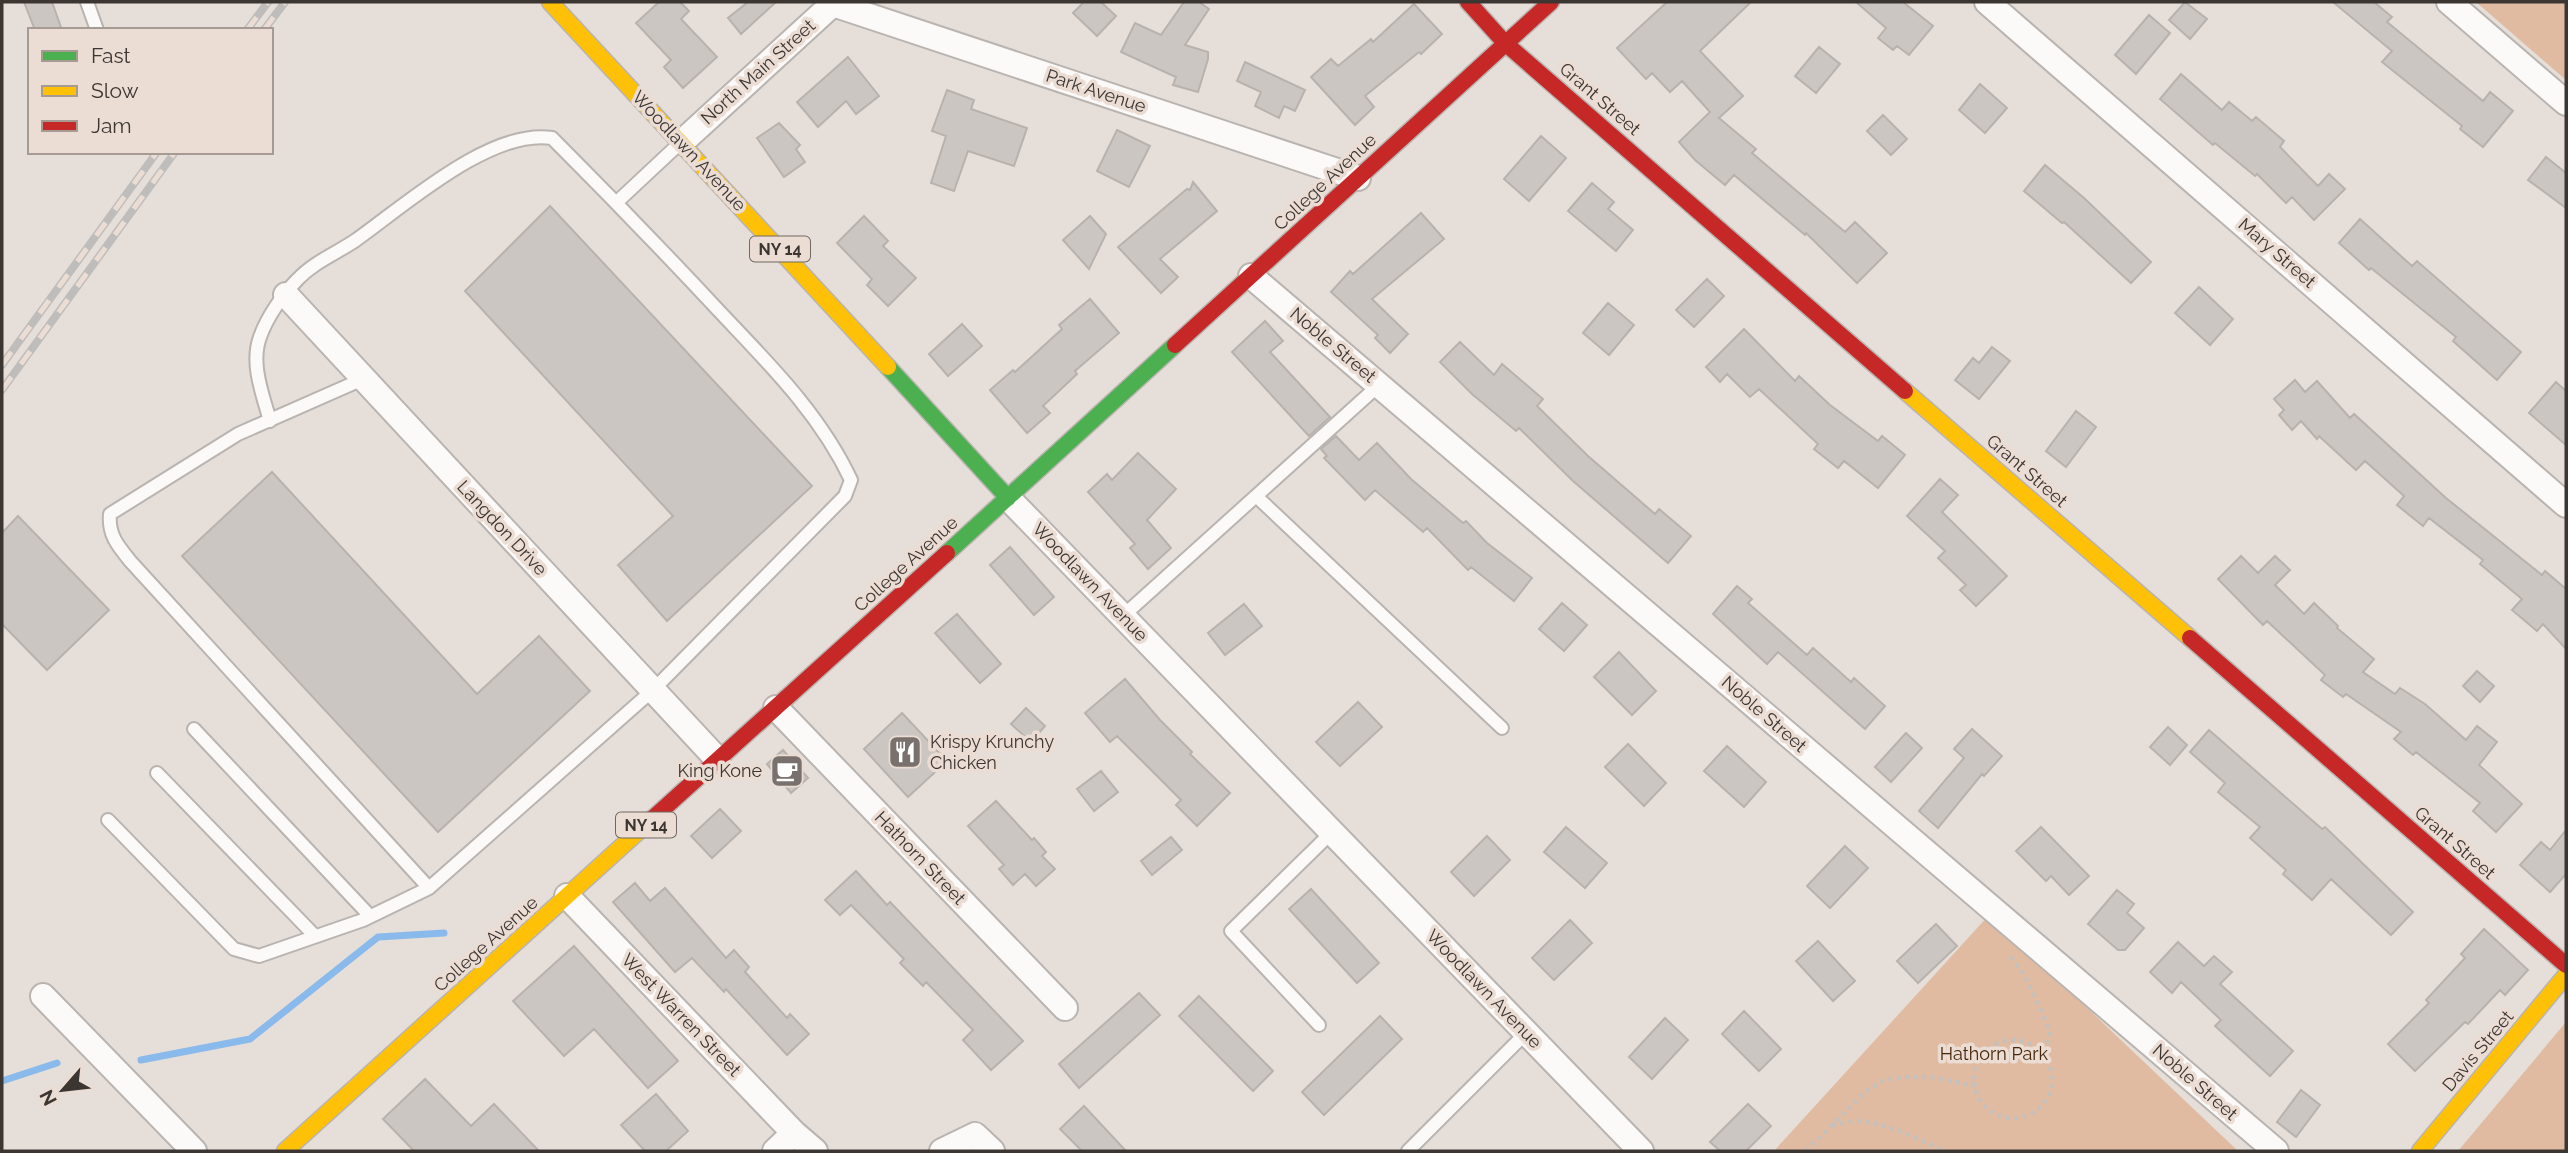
<svg xmlns="http://www.w3.org/2000/svg" width="2568" height="1153" viewBox="0 0 2568 1153" font-family="Raleway,sans-serif">
	<style>
		.green { fill: #e0bba1 }
		.lines { fill: none; stroke-linecap: round; stroke-linejoin: round }
		.stream { stroke: #8abaeb; stroke-width: 7 }
		.building { fill: #ccc6c2; stroke: #b8b2ae; stroke-width: 2 }
		.lane-casing { stroke: #b9b4b0; stroke-width: 16 }
		.street-casing { stroke: #b9b4b0; stroke-width: 28 }
		.fast-casing { stroke: #b9b4b0; stroke-width: 19 }
		.slow-casing { stroke: #b9b4b0; stroke-width: 19 }
		.jam-casing { stroke: #b9b4b0; stroke-width: 19 }
		.path { stroke: #c3c0be; stroke-width: 4.5; stroke-dasharray: 3.5 5; stroke-linecap: butt }
		.lane { stroke: #fbfaf9; stroke-width: 12 }
		.street { stroke: #fbfaf9; stroke-width: 24 }
		.fast { stroke: #4caf50; stroke-width: 16 }
		.slow { stroke: #ffc107; stroke-width: 16 }
		.jam { stroke: #c62828; stroke-width: 16 }
		.rail-casing { stroke: #bfbdbb; stroke-width: 8 }
		.rail { stroke: #ebddd4; stroke-width: 5; stroke-dasharray: 16; stroke-linecap: butt }
		.labels { text-anchor: middle; stroke-width: 7; stroke-linejoin: round; paint-order: stroke }
		.shield { fill: #ebddd4; stroke: #706863; stroke-width: 2 }
		.shield-label { font-size: 16px; font-weight: bold; fill: #3c3633 }
		.street-label { font-size: 18px; fill: #3c3633; stroke: #ebddd4 }
		.poi-label { font-size: 18px; fill: #3c3633; stroke: #ebddd4; text-anchor: start }
		.park-label { font-size: 18px; fill: #48260a; stroke: #ebddd4 }
	</style>
	<rect width="100%" height="100%" fill="#e6ded9"/>
	<!-- green -->
	<path class="green" d="M2476 2H2566V80Z
		M1989 915 2238 1151H1774Z
		M2566 1022V1151H2457H2458Z"/>
	<g class="lines">
		<!-- stream -->
		<path class="stream" d="M141 1060 250 1039 378 937 444 933
			M2 1081 57 1063"/>
	</g>
	<!-- building -->
	<path class="building" d="M24 2H52L62 30H35Z
		M659 2H680L689 11 681 19 717 57 683 88 664 67 671 60 636 23Z
		M748 2H776L741 34 728 18Z
		M1084 2H1101L1116 16 1097 36 1073 13Z
		M1184 2H1199L1209 9 1185 45 1208 52V59L1198 92 1173 85 1176 77 1121 52 1135 23 1161 35Z
		M1667 2H1751L1700 51 1743 96 1719 118 1756 149 1752 153 1845 232 1855 222 1887 253 1857 283 1806 233 1805 235 1734 175 1725 185 1695 160 1679 142 1710 112 1682 81 1670 92 1652 73 1646 79 1617 48Z
		M1856 2H1903L1933 26 1909 55 1897 46 1893 50 1878 38 1886 28Z
		M2185 2 2207 19 2190 39 2169 20Z
		M2333 2H2374L2392 17 2387 22 2483 101 2490 92 2513 111 2483 147 2460 129 2462 126 2382 62 2392 51Z
		M1414 4 1442 34 1421 54 1419 52 1365 96 1374 107 1355 125 1311 77 1331 59 1338 66 1371 39 1373 42Z
		M2149 15 2170 33 2136 74 2115 55Z
		M1819 47 1840 64 1816 93 1795 76Z
		M848 57 879 96 856 114 846 101 818 127 797 102Z
		M1245 62 1305 90 1295 111 1284 106 1279 118 1255 106 1261 92 1237 81Z
		M2181 74 2222 110 2229 102 2252 121 2256 117 2284 141 2280 147 2318 186 2329 174 2345 189 2314 220 2292 197 2286 203 2257 174 2255 176 2215 143 2213 145 2160 99Z
		M1980 84 2007 108 1985 133 1959 110Z
		M947 90 974 100 971 109 1027 128 1014 166 968 151 954 191 931 183 946 136 932 131Z
		M1883 115 1907 139 1891 155 1867 131Z
		M779 123 800 145 796 149 805 162 784 177 757 138Z
		M1117 130 1150 146 1129 187 1097 171Z
		M1541 136 1566 158 1529 201 1504 179Z
		M2546 157 2566 173V208L2528 180Z
		M2045 165 2084 198 2151 262 2131 283 2064 222 2062 223 2024 191Z
		M1193 182 1217 211 1160 259 1178 277 1161 293 1118 247 1187 189 1190 190Z
		M1592 183 1614 202 1608 209 1633 230 1616 251 1568 211Z
		M550 206 812 486 667 621 618 565 673 516 465 291Z
		M1421 213 1444 239 1372 299 1408 334 1390 353 1375 338 1378 335 1331 292 1350 271 1353 274Z
		M864 216 888 241 883 246 916 278 888 306 867 285 872 279 837 243Z
		M1090 216 1106 234 1089 269 1063 240Z
		M2360 219 2412 266 2417 261 2521 352 2497 380 2453 341 2456 337 2371 268 2369 270 2339 243Z
		M1707 279 1724 296 1694 327 1676 310Z
		M2199 287 2233 319 2210 345 2175 313Z
		M1090 299 1119 333 1075 371 1077 374 1043 406 1050 413 1027 433 990 390 1013 370 1015 372 1062 329 1059 325Z
		M1608 303 1634 325 1609 355 1583 333Z
		M1265 321 1283 341 1270 352 1330 417 1309 436 1232 352Z
		M962 324 982 346 948 376 929 354Z
		M1744 329 1795 381 1799 376 1830 405 1878 441 1882 436 1905 455 1878 488 1844 461 1838 468 1814 449 1818 444 1759 389 1750 397 1727 374 1720 382 1706 367Z
		M1460 342 1494 375 1502 364 1543 399 1537 406 1588 456 1655 514 1659 509 1691 536 1668 563 1573 481 1519 428 1516 431 1472 394 1440 362Z
		M1992 347 2010 361 1979 399 1955 380 1973 358 1979 363Z
		M2295 380 2305 392 2317 381 2350 418 2354 414 2446 498 2542 575 2545 571 2566 589V649L2543 624 2537 631 2512 610 2522 599 2480 564 2483 560 2429 518 2423 526 2397 505 2404 496 2365 461 2356 470 2319 436 2317 439 2301 421 2292 430 2279 415 2284 410 2274 399Z
		M2556 382 2566 391V445L2529 413Z
		M2076 411 2096 427 2066 467 2046 451Z
		M1336 436 1359 460 1377 443 1411 479 1463 523 1466 521 1487 543 1532 578 1514 601 1471 567 1468 570 1427 528 1423 532 1375 490 1365 500 1324 458 1327 456 1321 449Z
		M1138 453 1176 489 1147 520 1171 548 1148 569 1130 548 1135 544 1088 492 1107 474 1112 480Z
		M272 472 477 694 539 636 590 691 438 832 182 556Z
		M1940 479 1958 495 1942 512 2007 576 1976 606 1960 590 1966 585 1938 558 1945 551 1907 516Z
		M18 516 109 610 47 670 2 624V533Z
		M1010 547 1054 597 1034 615 990 565Z
		M2241 556 2258 573 2275 556 2290 570 2275 585 2304 614 2314 603 2338 626 2337 628 2374 659 2363 672 2395 694 2400 688 2425 704 2466 740 2477 726 2497 742 2479 765 2522 804 2496 832 2473 811 2480 803 2416 752 2413 755 2394 739 2401 732 2346 694 2343 697 2321 680 2325 675 2267 621 2263 625 2218 579Z
		M1737 586 1752 599 1748 603 1807 655 1813 648 1851 682 1854 678 1885 706 1865 729 1778 652 1767 664 1713 614Z
		M1562 603 1587 625 1564 651 1539 629Z
		M1244 604 1262 626 1225 655 1208 633Z
		M957 614 1001 664 980 683 935 633Z
		M1619 652 1656 691 1632 715 1594 677Z
		M2477 671 2494 686 2480 702 2463 686Z
		M1125 679 1160 720 1192 752 1190 754 1230 793 1197 826 1176 805 1181 800 1117 736 1110 742 1085 713Z
		M1358 702 1382 727 1340 766 1316 742Z
		M1026 708 1045 726 1031 742 1011 724Z
		M902 713 947 761 908 797 864 749Z
		M2168 727 2187 745 2170 765 2150 747Z
		M1972 729 2002 756 1984 776 1982 774 1938 828 1919 811 1964 758 1954 749Z
		M2209 730 2322 829 2325 827 2413 912 2391 935 2331 879 2312 900 2283 874 2286 870 2250 838 2260 827 2218 792 2225 783 2190 752Z
		M1906 733 1922 748 1891 782 1875 767Z
		M1628 744 1666 783 1644 806 1605 767Z
		M1727 746 1766 782 1744 807 1704 771Z
		M783 750 808 778 791 793 767 764Z
		M1101 771 1118 792 1094 811 1077 789Z
		M996 801 1032 840 1034 838 1046 852 1042 856 1055 869 1036 886 1025 874 1013 885 999 869 1004 865 968 826Z
		M720 809 741 831 712 858 691 836Z
		M1566 827 1607 863 1585 888 1544 852Z
		M2041 827 2089 876 2069 895 2051 876 2046 881 2016 851Z
		M2566 830V874L2550 892 2520 865 2541 842 2550 850Z
		M1487 836 1510 860 1474 896 1451 872Z
		M1171 837 1182 850 1152 875 1141 861Z
		M1845 846 1868 868 1830 908 1807 886Z
		M856 871 887 905 890 902 1023 1041 991 1070 963 1040 973 1030 926 982 923 986 900 963 904 959 851 905 840 915 825 900Z
		M635 883 650 901 665 888 726 958 734 950 749 967 745 972 787 1018 790 1014 809 1034 787 1055 726 989 724 992 692 958 675 972 613 902Z
		M1311 889 1379 963 1357 983 1289 909Z
		M2117 890 2134 904 2127 913 2144 928 2125 950H2118L2088 924Z
		M1570 920 1592 943 1554 980 1532 958Z
		M1936 924 1957 946 1918 983 1897 961Z
		M2484 929 2528 970 2505 995 2500 990 2468 1024 2465 1022 2415 1071 2388 1044 2429 1003 2426 1000 2465 958 2461 954Z
		M1818 941 1855 981 1833 1001 1796 961Z
		M2178 942 2204 966 2214 956 2232 972 2220 984 2293 1051 2270 1076 2215 1026 2221 1020 2181 982 2172 993 2150 972Z
		M574 946 678 1061 648 1088 594 1029 564 1056 513 1001Z
		M1139 993 1160 1015 1079 1088 1059 1064Z
		M1199 996 1273 1071 1253 1091 1179 1016Z
		M1744 1011 1781 1049 1759 1071 1722 1034Z
		M1380 1016 1402 1039 1324 1115 1302 1092Z
		M1665 1018 1688 1040 1652 1079 1629 1057Z
		M425 1079 471 1126 494 1104 539 1151H414L383 1119Z
		M2301 1090 2320 1105 2296 1137 2277 1122Z
		M656 1094 688 1131 666 1151H645L621 1125Z
		M1748 1104 1771 1126 1746 1151H1720L1710 1142Z
		M1084 1106 1126 1151H1082L1060 1129Z"/>
	<g class="lines">
		<defs>
			<path id="lane" d="M87 2 97 30
				M617 202 679 144
				M363 379 238 434 110 514C108 535 118 546 131 562L429 888
				M1256 496 1502 728
				M1123 616 1379 385
				M194 729 370 916
				M157 773 315 936
				M108 820 234 949 259 956 363 920 429 888 653 690 845 496 851 480C820 414 769 364 720 312 665 253 609 195 552 138 491 128 404 206 356 240 337 253 314 262 298 279 283 294 267 317 260 337 250 364 263 395 270 421
				M1319 1025 1231 931 1332 832
				M1408 1151 1526 1033"/>
			<path id="street" d="M1987 2 2566 505
				M2449 2 2566 103
				M833 4 1358 178
				M682 142 835 2
				M1251 276 2276 1151
				M286 295 718 760
				M1008 498 1641 1151
				M776 708 1065 1008
				M567 896 794 1133 815 1151
				M43 996 194 1151
				M775 1151 794 1133
				M942 1151 975 1135 992 1151"/>
			<path id="fast" d="M888 367 1008 498
				M947 553 1175 345"/>
			<path id="slow" d="M550 2 888 367
				M1905 391 2190 638
				M285 1151 651 820
				M2420 1151 2566 975"/>
			<path id="jam" d="M1468 2 1505 43 1905 391
				M1175 345 1551 2
				M2190 638 2566 965
				M651 820 947 553"/>
		</defs>
		<!-- lane casing -->
		<use href="#lane" class="lane-casing"/>
		<!-- street casing -->
		<use href="#street" class="street-casing"/>
		<!-- fast casing -->
		<use href="#fast" class="fast-casing"/>
		<!-- slow casing -->
		<use href="#slow" class="slow-casing"/>
		<!-- jam casing -->
		<use href="#jam" class="jam-casing"/>
		<!-- path -->
		<path class="path" d="M2011 957 2027 980 2050 1031 2044 1055
			M1974 1079a39 39 0 1 1 78 0a39 39 0 1 1-78 0Z
			M1832 1125C1839 1124 1847 1122 1854 1121 1884 1121 1918 1138 1943 1151
			M1806 1151 1865 1092 1882 1081 1903 1077H1931L1975 1086"/>
		<!-- lane -->
		<use href="#lane" class="lane"/>
		<!-- street -->
		<use href="#street" class="street"/>
		<!-- fast -->
		<use href="#fast" class="fast"/>
		<!-- slow -->
		<use href="#slow" class="slow"/>
		<!-- jam -->
		<use href="#jam" class="jam"/>
		<defs>
			<path id="rail" d="M247 30 268 2
				M264 30 285 2
				M2 365 157 152
				M2 390 175 152"/>
		</defs>
		<!-- rail casing -->
		<use href="#rail" class="rail-casing"/>
		<!-- rail -->
		<use href="#rail" class="rail"/>
	</g>
	<!-- icons -->
	<defs>
		<symbol id="restaurant-square" viewBox="-11 -11 22 22"><rect x="-9" y="-9" width="18" height="18" rx="4" fill="#78716d" stroke="#ebddd4"/><path d="M-5-6h1v4h1v-4h1v4h1v-4h1v5L-1.5 .5V6h-2V.5L-5-1ZM5-6V6H3V1.5H1.5Q1.5-4 5-6Z" fill="#fff"/></symbol>
		<symbol id="cafe-square" viewBox="-11 -11 22 22"><rect x="-9" y="-9" width="18" height="18" rx="4" fill="#78716d" stroke="#ebddd4"/><path d="M-5.5-4.5H6V0H3Q3 3.5 0 3.5H-2.5Q-5.5 3.5-5.5 0ZM3-3.2v2h1.7v-2ZM-6 4.5H4V6H-6Z" fill="#fff"/></symbol>
	</defs>
	<g fill-rule="evenodd">
		<use href="#restaurant-square" x="886" y="733" width="38" height="38"/>
		<use href="#cafe-square" x="768" y="752" width="38" height="38"/>
	</g>
	<g class="labels">
		<!-- shield labels -->
		<g class="shield">
			<rect x="750" y="236.5" width="60" height="25" rx="5"/>
			<rect x="616" y="812.5" width="60" height="25" rx="5"/>
		</g>
		<g class="shield-label">
			<text x="780" y="255">NY 14</text>
			<text x="646" y="831">NY 14</text>
		</g>
		<!-- street labels -->
		<g class="street-label">
			<text transform="translate(758 72) rotate(-42)" y="6">North Main Street</text>
			<text transform="translate(1096 91) rotate(18)" y="6">Park Avenue</text>
			<text transform="translate(1600 99) rotate(41)" y="6">Grant Street</text>
			<text transform="translate(689 151) rotate(47)" y="6">Woodlawn Avenue</text>
			<text transform="translate(1325 182) rotate(-43)" y="6">College Avenue</text>
			<text transform="translate(2277 253) rotate(41)" y="6">Mary Street</text>
			<text transform="translate(1333 345) rotate(40)" y="6">Noble Street</text>
			<text transform="translate(2027 471) rotate(41)" y="6">Grant Street</text>
			<text transform="translate(502 528) rotate(47)" y="6">Langdon Drive</text>
			<text transform="translate(906 564) rotate(-42)" y="6">College Avenue</text>
			<text transform="translate(1090 582) rotate(46)" y="6">Woodlawn Avenue</text>
			<text transform="translate(1764 714) rotate(41)" y="6">Noble Street</text>
			<text transform="translate(2455 843) rotate(41)" y="6">Grant Street</text>
			<text transform="translate(920 858) rotate(46)" y="6">Hathorn Street</text>
			<text transform="translate(486 944) rotate(-42)" y="6">College Avenue</text>
			<text transform="translate(1484 989) rotate(46)" y="6">Woodlawn Avenue</text>
			<text transform="translate(681 1015) rotate(46)" y="6">West Warren Street</text>
			<text transform="translate(2478 1051) rotate(-50)" y="6">Davis Street</text>
			<text transform="translate(2195 1082) rotate(41)" y="6">Noble Street</text>
		</g>
		<!-- poi labels -->
		<g class="poi-label">
			<text x="930" y="748">Krispy Krunchy<tspan x="930" dy="21">Chicken</tspan></text>
			<text x="762" y="777" text-anchor="end">King Kone</text>
		</g>
		<!-- park labels -->
		<g class="park-label">
			<text x="1994" y="1060">Hathorn Park</text>
		</g>
	</g>
	<!-- border -->
	<rect width="2568" height="1153" fill="none" stroke="#3c3633" stroke-width="7"/>
	<!-- legend -->
	<rect x="28" y="28" width="245" height="126" fill="#ebddd4" stroke="#a59a94" stroke-width="2"/>
	<rect x="42" y="51" width="35" height="10" fill="#4caf50" stroke="#a59a94" stroke-width="2"/>
	<text x="91" y="63" font-size="21" fill="#3c3633">Fast</text>
	<rect x="42" y="86" width="35" height="10" fill="#ffc107" stroke="#a59a94" stroke-width="2"/>
	<text x="91" y="98" font-size="21" fill="#3c3633">Slow</text>
	<rect x="42" y="121" width="35" height="10" fill="#c62828" stroke="#a59a94" stroke-width="2"/>
	<text x="91" y="133" font-size="21" fill="#3c3633">Jam</text>
	<!-- north arrow -->
	<g transform="translate(63 1090) rotate(242)" stroke="#ebddd4" stroke-width="5" paint-order="stroke">
	<path d="M0-5L12 26L0 18L-12 26Z" fill="#3c3633"/>
	<text y="-10" font-size="19" font-weight="bold" text-anchor="middle" fill="#3c3633">N</text>
	</g>
</svg>
